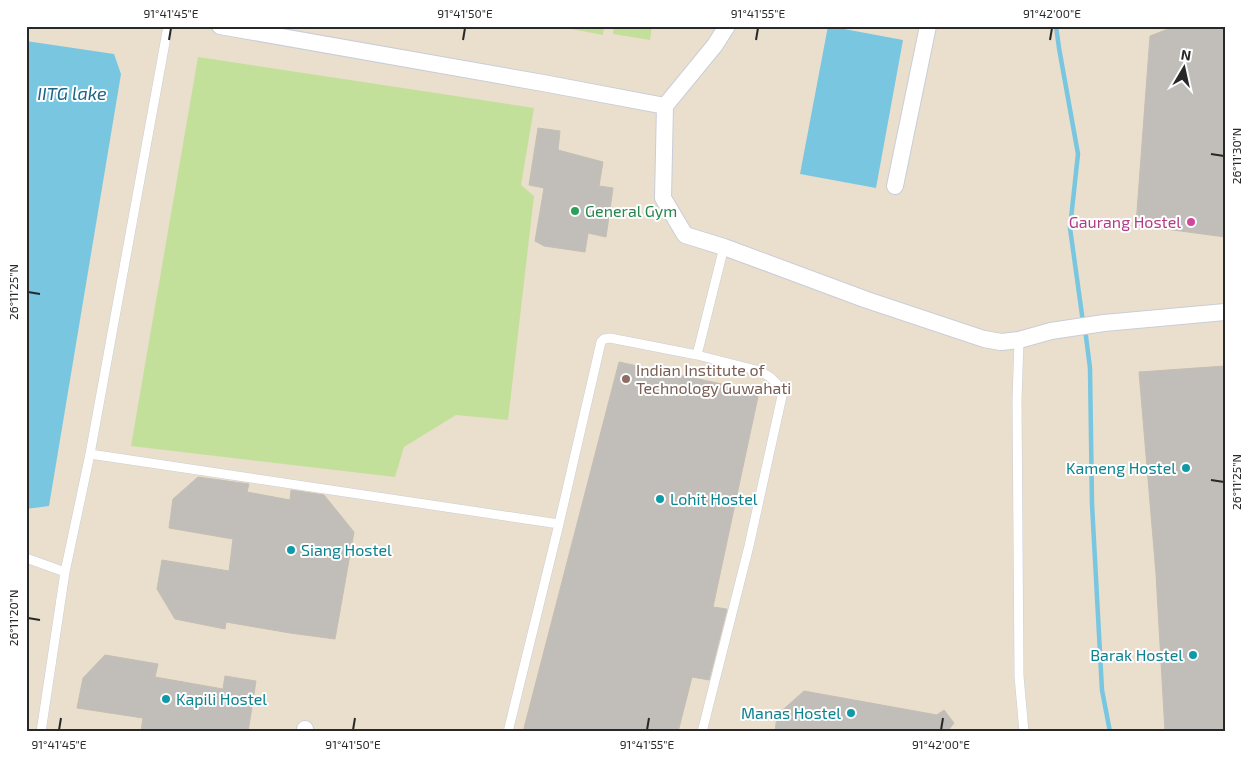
<svg xmlns="http://www.w3.org/2000/svg" width="1251" height="758" viewBox="0 0 1251 758" font-family="'Exo 2',sans-serif">
	<style>
		.education { fill: #e9dfcc }
		.pitch { fill: #c3e09a }
		.water { fill: #79c6e1 }
		.lines { fill: none; stroke-linecap: round; stroke-linejoin: round }
		.stream { stroke: #79c6e1; stroke-width: 4.5 }
		.building { fill: #c1bdb8; stroke: #c4beb5 }
		.service-casing { stroke: #cacdd8; stroke-width: 10 }
		.minor-casing { stroke: #cacdd8; stroke-width: 18 }
		.service { stroke: #fff; stroke-width: 9 }
		.minor { stroke: #fff; stroke-width: 16 }
		.ticks { fill: none; stroke: #282828; stroke-width: 2 }
		.leisure-dot { fill: #2e9e5b; stroke: #fff; stroke-width: 2 }
		.hotel-dot { fill: #d1479c; stroke: #fff; stroke-width: 2 }
		.education-dot { fill: #8d6e63; stroke: #fff; stroke-width: 2 }
		.culture-dot { fill: #0f9aa8; stroke: #fff; stroke-width: 2 }
		.labels { text-anchor: middle; stroke-width: 4; stroke-linejoin: round; paint-order: stroke }
		.leisure-label { font-size: 16px; fill: #27864d; stroke: #fff; text-anchor: start }
		.hotel-label { font-size: 16px; fill: #b23c85; stroke: #fff; text-anchor: end }
		.education-label { font-size: 16px; fill: #785e54; stroke: #fff; text-anchor: start }
		.culture-label { font-size: 16px; fill: #0d838f; stroke: #fff; text-anchor: end }
		.water-label { font-size: 18px; font-style: italic; fill: #1b6589; stroke: #fff }
		.neatline { fill: none; stroke: #282828; stroke-width: 2 }
		.ticks-label { font-size: 12px; text-anchor: middle; fill: #282828 }
	</style>
	<rect width="100%" height="100%" fill="#e9e3db"/>
	<!-- education -->
	<path class="education" d="M26 26H1225V732H26Z"/>
	<!-- pitch -->
	<path class="pitch" d="M566 26H604L603 35 566 28Z
		M614 26H652L650 40 613 34Z
		M198 57 534 108 521 185 534 196 508 420 456 415 404 447 395 477 131 446Z"/>
	<!-- water -->
	<path class="water" d="M828 26 903 40 876 188 800 174Z
		M26 41 114 54 121 74 49 506 26 509Z"/>
	<g class="lines">
		<!-- stream -->
		<path class="stream" d="M1056 26 1059 48 1078 154 1070 228 1083 322
			M1085 329 1090 368 1092 504 1102 690 1110 732"/>
	</g>
	<!-- building -->
	<path class="building" d="M1176 26H1225V237L1136 225 1150 36Z
		M538 128 560 131 558 150 603 162 599 186 613 188 606 237 588 233 585 252 544 246 535 241 544 188 529 185Z
		M619 362 759 392 713 607 727 609 709 680 692 677 678 732H523Z
		M1225 366V732H1165L1156 574 1139 372Z
		M198 477 249 484 247 492 290 500 291 490 324 495 354 532 335 639 290 633 226 622 225 629 175 619 157 589 162 560 229 571 233 539 169 528 173 499Z
		M105 655 158 664 155 677 223 689 225 676 256 681 248 732H141L143 718 77 708 83 678Z
		M804 691 937 715 944 710 954 723 947 732H775L777 715Z"/>
	<g class="lines">
		<defs>
			<path id="service" d="M1019 340 1017 400 1019 676 1024 732
				M697 355 760 371 770 377 778 385 782 396 749 546 702 732
				M90 454 559 524
				M26 558 65 572
				M41 732 65 572 90 454 168 26
				M508 732 559 524 601 342 604 339 610 338 697 355 724 247"/>
			<path id="minor" d="M220 26 543 83 665 106 663 198 685 235 724 247 867 300 984 339 1001 342 1019 340 1051 331 1104 323 1225 312
				M665 106 715 45 727 26
				M895 186 928 26
				M305 732V729"/>
		</defs>
		<!-- service casing -->
		<use href="#service" class="service-casing"/>
		<!-- minor casing -->
		<use href="#minor" class="minor-casing"/>
		<!-- service -->
		<use href="#service" class="service"/>
		<!-- minor -->
		<use href="#minor" class="minor"/>
	</g>
	<!-- ticks -->
	<path class="ticks" d="M169 40 171 28M463 40 465 28M756 40 758 28M1050 40 1052 28M1211 154 1224 156M28 292 40 294M1211 480 1224 482M28 618 40 620M59 730 61 718M353 730 355 718M647 730 649 718M941 730 943 718"/>
	<!-- markers -->
	<circle class="leisure-dot" cx="575" cy="211" r="5"/>
	<circle class="hotel-dot" cx="1191" cy="222" r="5"/>
	<circle class="education-dot" cx="626" cy="379" r="5"/>
	<g class="culture-dot">
		<circle cx="1186" cy="468" r="5"/>
		<circle cx="660" cy="499" r="5"/>
		<circle cx="291" cy="550" r="5"/>
		<circle cx="1193" cy="655" r="5"/>
		<circle cx="166" cy="699" r="5"/>
		<circle cx="851" cy="713" r="5"/>
	</g>
	<g class="labels">
		<!-- leisure labels -->
		<g class="leisure-label">
			<text x="585" y="217">General Gym</text>
		</g>
		<!-- hotel labels -->
		<g class="hotel-label">
			<text x="1181" y="228">Gaurang Hostel</text>
		</g>
		<!-- education labels -->
		<g class="education-label">
			<text x="636" y="376">Indian Institute of<tspan x="636" dy="18">Technology Guwahati</tspan></text>
		</g>
		<!-- culture labels -->
		<g class="culture-label">
			<text x="1176" y="474">Kameng Hostel</text>
			<text x="670" y="505" text-anchor="start">Lohit Hostel</text>
			<text x="301" y="556" text-anchor="start">Siang Hostel</text>
			<text x="1183" y="661">Barak Hostel</text>
			<text x="176" y="705" text-anchor="start">Kapili Hostel</text>
			<text x="841" y="719">Manas Hostel</text>
		</g>
		<!-- water labels -->
		<g class="water-label">
			<text x="72" y="100">IITG lake</text>
		</g>
	</g>
	<!-- border -->
	<rect width="1251" height="758" fill="none" stroke="#ffffff" stroke-width="55"/>
	<!-- north arrow -->
	<g transform="translate(1184 68) rotate(9)" stroke="#ffffff" stroke-width="4" paint-order="stroke">
	<path d="M0-4L9 19L0 12L-9 19Z" fill="#282828"/>
	<text y="-8" font-size="14" font-weight="bold" text-anchor="middle" fill="#282828">N</text>
	</g>
	<rect x="28" y="28" width="1196" height="702" class="neatline"/>
	<g class="ticks-label">
		<text x="171" y="18">91°41'45"E</text>
		<text x="465" y="18">91°41'50"E</text>
		<text x="758" y="18">91°41'55"E</text>
		<text x="1052" y="18">91°42'00"E</text>
		<text transform="translate(1237 156) rotate(-90)" y="4">26°11'30"N</text>
		<text transform="translate(14 292) rotate(-90)" y="4">26°11'25"N</text>
		<text transform="translate(1237 482) rotate(-90)" y="4">26°11'25"N</text>
		<text transform="translate(14 618) rotate(-90)" y="4">26°11'20"N</text>
		<text x="59" y="749">91°41'45"E</text>
		<text x="353" y="749">91°41'50"E</text>
		<text x="647" y="749">91°41'55"E</text>
		<text x="941" y="749">91°42'00"E</text>
	</g>
</svg>
